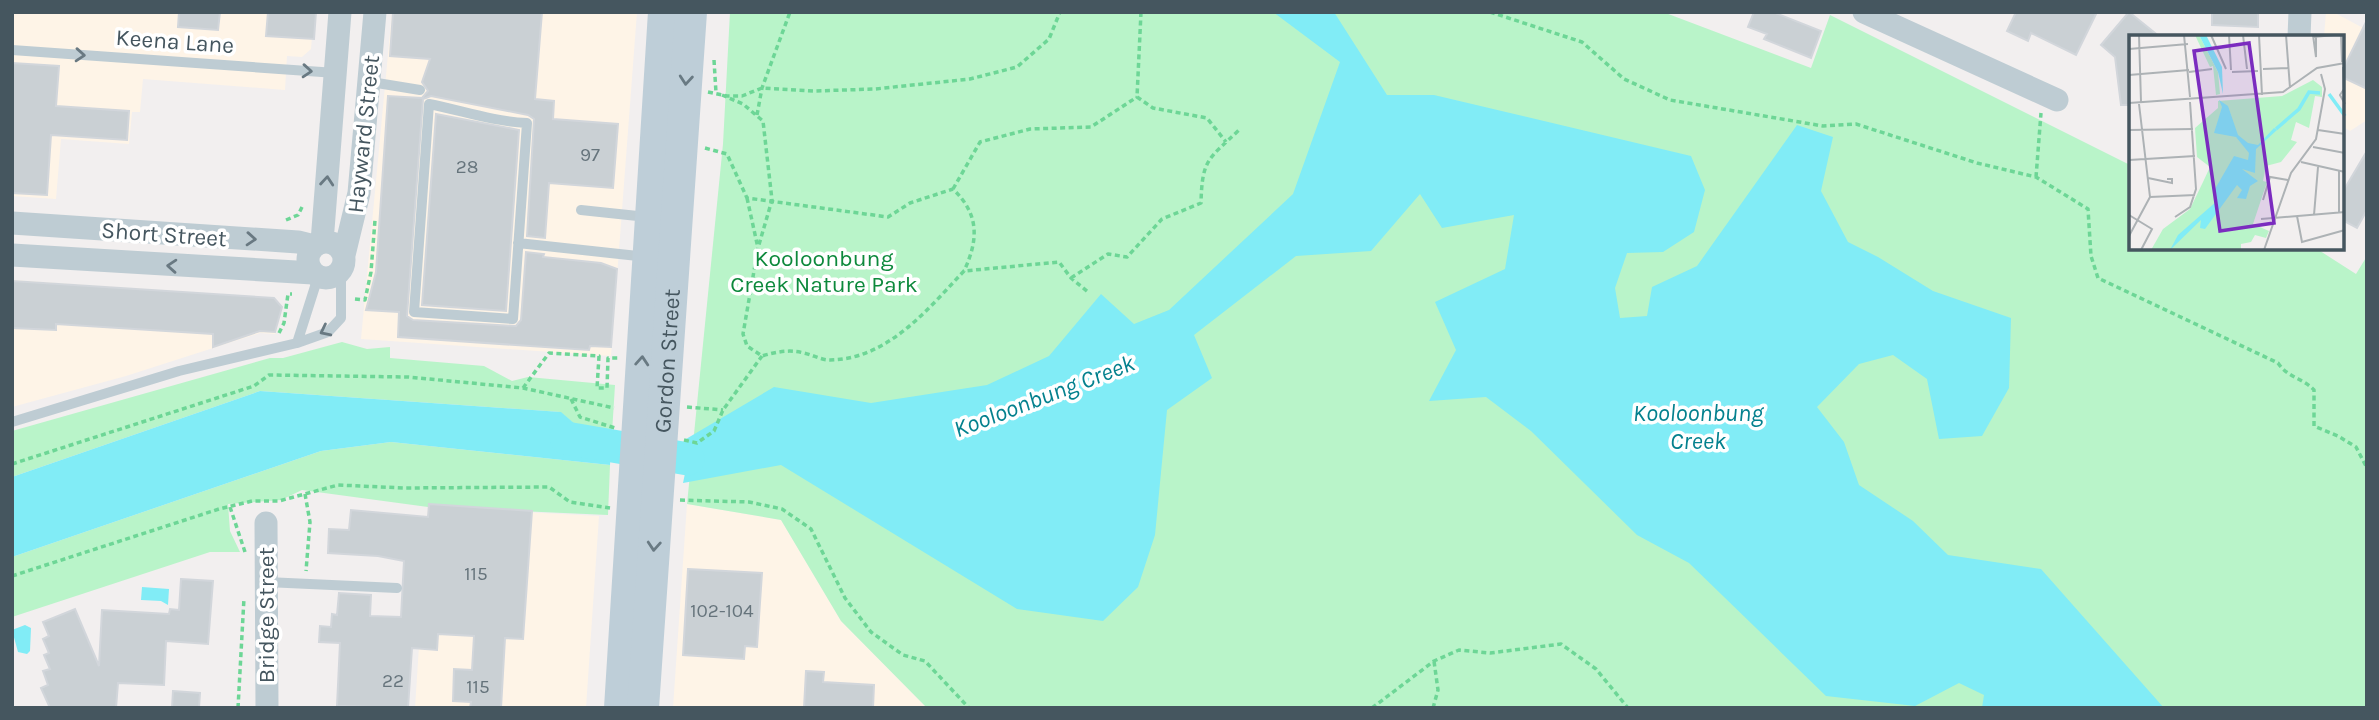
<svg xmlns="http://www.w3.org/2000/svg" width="2379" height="720" viewBox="0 0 2379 720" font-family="Karla,sans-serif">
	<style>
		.commercial { fill: #fef4e7 }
		.green { fill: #b9f4c9 }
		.water { fill: #81ecf6 }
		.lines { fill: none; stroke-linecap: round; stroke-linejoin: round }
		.river { stroke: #81ecf6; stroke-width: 33 }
		.building { fill: #cad0d4; stroke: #d2d6db; stroke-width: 2 }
		.path { stroke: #6dd696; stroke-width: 3.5; stroke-dasharray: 5 3.5; stroke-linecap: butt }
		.service { stroke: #beccd3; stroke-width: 10 }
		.minor { stroke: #beccd3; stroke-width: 23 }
		.secondary { stroke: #beced8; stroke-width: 32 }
		.oneway { stroke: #697982 }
		.oneway2 { stroke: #697a83 }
		.labels { text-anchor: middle; stroke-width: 7; stroke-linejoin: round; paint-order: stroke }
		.number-label { font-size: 19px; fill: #66747c }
		.street-label { font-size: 23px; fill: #45565f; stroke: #fff }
		.park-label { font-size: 23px; fill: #0d893c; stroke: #fff }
		.water-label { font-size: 24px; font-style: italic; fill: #04818e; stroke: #fff }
		.inset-river { fill: none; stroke: #81ecf6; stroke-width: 3.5 }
		.inset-road { fill: none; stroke: #adb2b5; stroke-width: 2 }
		.view { fill: #7b2cbf; fill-opacity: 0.15; stroke: #7b2cbf; stroke-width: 3.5 }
		.inset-edge { fill: none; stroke: #45565f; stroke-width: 3.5 }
	</style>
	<rect width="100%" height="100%" fill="#f2efef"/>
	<!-- commercial -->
	<path class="commercial" d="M12 12H314L311 49 302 57 287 56 285 90 143 79 140 112H132L129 144 61 139 56 199 12 196Z
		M392 12H637L611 356 361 339Z
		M2326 12H2333L2367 30V120L2350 131 2342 126V37H2324Z
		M12 280 273 298 282 310 275 334 260 333 126 376 12 407Z
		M687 504 781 520 841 621 927 708H673Z
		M428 507 599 516 586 708H415Z"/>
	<!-- green -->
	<path class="green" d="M730 12H1663L1811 68 1830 15 2130 165V248L2317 249 2356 274 2367 256V708H927L841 621 781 520 687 504 723 144Z
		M342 342 367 349 390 347V358L484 366 512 381 528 377 615 385 612 433 582 430 560 412 260 391 12 477V431L270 358H283Z
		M391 442 610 465 608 515 428 507 302 490 281 500 228 504 230 531 240 552H210L12 617V557L321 451Z"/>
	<!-- water -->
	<path class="water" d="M1273 12H1334L1387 95H1434L1691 156 1705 190 1694 232 1663 252 1627 253 1615 288 1620 318 1647 316 1652 287 1697 266 1797 125 1833 137 1821 191 1848 242 1878 257 1933 291 2011 318 2009 388 1982 436 1939 439 1927 379 1893 355 1859 364 1817 407 1844 442 1859 485 1913 521 1948 555 2041 569 2164 708H1982L1984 695 1959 683 1915 706 1826 696 1689 563 1637 535 1531 431 1486 397 1429 401 1456 350 1435 302 1505 269 1514 215 1442 228 1420 194 1371 251 1296 256 1194 335 1212 378 1167 410 1155 535 1138 587 1103 621 1017 609 781 465 683 483 688 459 686 439 774 387 871 403 987 385 1049 356 1101 294 1134 324 1169 310 1293 194 1340 62Z
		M260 391 561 412 582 430 612 433 610 465 391 442 321 451 12 557V477Z
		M142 587 169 589 168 605 161 601 141 600Z
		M25 625 31 628 30 651 27 654 18 652 12 630Z"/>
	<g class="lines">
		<!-- river -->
		<path class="river" d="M566 438 688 459"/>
	</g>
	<!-- building -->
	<path class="building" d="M179 12H220L218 30 178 27Z
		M268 12H316L314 39 266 36Z
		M393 12H542L535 99 554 101 553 119 618 124 613 188 549 183 545 238 527 236 534 119 528 115 431 96 423 99 407 316 413 320 516 326 521 320 526 252 544 254 543 257 601 263 617 269 611 347 590 346 589 350 398 337 399 312 366 310 376 272 388 96 422 98 428 91 422 82 430 59 390 56Z
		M1754 12H1773L1821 31 1811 58 1764 39 1767 34 1748 27Z
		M2016 12H2097L2076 55 2031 33 2028 41 2007 31Z
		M2129 12 2160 37H2131V105H2121L2115 57 2101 45Z
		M2212 12H2258V27L2212 25Z
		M2367 20V89L2342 77V71Z
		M12 63 59 66 56 106 129 111 127 140 51 135 47 195 12 193Z
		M436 114 519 130 506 311 422 305Z
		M2367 151V210L2357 228 2342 220V193Z
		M12 281 274 298 282 307 275 332 260 331 213 347V334L56 324V330L12 328Z
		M429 504 532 511 523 639 505 638 501 708H470L471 702 453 701 454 669 472 670 474 636 438 634 437 650 412 648 408 708 337 706 340 643 319 642 320 626 331 627 332 614 337 615 339 593 371 595 370 616 401 617 404 561 378 556 328 553 329 529 349 530 351 510 428 517Z
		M688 569 762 573 757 647 745 646 744 659 683 655Z
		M181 579 213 581 208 644 166 641 164 685 118 683 116 708H50L41 688 48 685 43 671 50 669 44 655 49 653 43 639 49 636 43 622 75 609 99 666 102 610 169 614 170 609 179 610Z
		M806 671 824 672 823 682 874 685 873 708H804Z
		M173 691 200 693 199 708H172Z"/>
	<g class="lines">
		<!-- path -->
		<path class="path" d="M1141 12 1137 97 1153 108 1207 118 1226 142
			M1490 12 1582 42 1624 79 1670 100 1823 126 1856 124 1977 163 2036 177 2088 209 2091 256 2098 278 2278 363C2288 378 2303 378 2314 390V426L2338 436 2356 447 2367 468
			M714 60 716 93
			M708 92 727 96H742L762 88 814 91 875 89 970 79 1017 67 1049 39 1060 12
			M722 95 743 104 763 121 772 200 758 248 743 334 747 346 762 356C776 352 789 349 804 353 813 355 821 360 830 360 888 359 927 310 964 271L1059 262 1071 278 1088 292
			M757 115 762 88 790 12
			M705 148 727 154 747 198 888 217 910 203 953 189C979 214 979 239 964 271
			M2036 177 2041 113
			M953 189 980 142 1030 129 1091 127 1137 97
			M747 198 758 248
			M286 220 298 215 303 205
			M1071 278 1108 254 1127 257 1162 219 1201 203C1202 158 1209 159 1239 130
			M355 299 365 300 371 272 375 220
			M279 333 284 323 288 294H292
			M523 388 549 353 599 356 597 388H607L608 358H618
			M571 399 580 417 615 428
			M687 407 723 410
			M684 440 697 443 714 431 723 410 762 356
			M12 464 254 386 269 375 408 377 523 388 614 408
			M305 494 310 522 306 571
			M680 500 749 502 782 509 811 529 845 598 871 632 903 655 925 661 969 708
			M230 507 245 552
			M12 576 219 509 252 501H279L338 485 405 488 549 487 570 502 610 508
			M238 708 244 598
			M1372 708 1434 661 1459 650 1490 653 1561 644 1596 669 1628 708
			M1433 708 1438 690 1434 661"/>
		<!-- service -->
		<path class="service" d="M12 50 336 73
			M371 82 420 90
			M429 104C464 111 490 121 527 123L513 319 414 312Z
			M581 210 647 217
			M518 243 647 257
			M318 277 297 343 328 332 341 318V272
			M12 422 179 371 297 343
			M266 582 397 588"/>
		<!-- minor -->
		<path class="minor" d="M1864 12 2057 100
			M2299 37 2300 12
			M12 223 298 242 314 246
			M308 260a18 18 0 1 1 36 0a18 18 0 1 1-36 0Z
			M322 242 340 12
			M12 255 313 273
			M344 255 359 193 375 12
			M266 523 267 708"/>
		<!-- secondary -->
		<g class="secondary">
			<path d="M620 708 664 12"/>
			<path id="s1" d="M643 708 691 12"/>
		</g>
	</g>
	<!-- one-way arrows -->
	<defs><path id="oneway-chevron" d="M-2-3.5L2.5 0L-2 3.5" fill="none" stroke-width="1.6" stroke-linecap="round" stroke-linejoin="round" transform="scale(1.75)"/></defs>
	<g class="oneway">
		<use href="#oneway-chevron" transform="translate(80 55) rotate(4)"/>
		<use href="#oneway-chevron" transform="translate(307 71) rotate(4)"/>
		<use href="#oneway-chevron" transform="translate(327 181) rotate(-85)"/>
		<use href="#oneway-chevron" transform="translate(251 239) rotate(4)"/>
		<use href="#oneway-chevron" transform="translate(172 266) rotate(-176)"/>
		<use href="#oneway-chevron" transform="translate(325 331) rotate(154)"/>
	</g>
	<g class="oneway2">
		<use href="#oneway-chevron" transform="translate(686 80) rotate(95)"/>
		<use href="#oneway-chevron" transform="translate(642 361) rotate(-86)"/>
		<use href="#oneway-chevron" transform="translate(654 546) rotate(94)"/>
	</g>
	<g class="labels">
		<!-- number labels -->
		<g class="number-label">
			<text x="590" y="161">97</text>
			<text x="467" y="173">28</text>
			<text x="476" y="580">115</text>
			<text x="722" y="617">102-104</text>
			<text x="393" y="687">22</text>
			<text x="478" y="693">115</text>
		</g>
		<!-- street labels -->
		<g class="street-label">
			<text transform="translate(175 41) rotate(4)" y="8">Keena Lane</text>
			<text transform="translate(363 134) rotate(-84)" y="8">Hayward Street</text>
			<text transform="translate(164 234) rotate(4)" y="8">Short Street</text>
			<text dy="8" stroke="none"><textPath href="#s1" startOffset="348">Gordon Street</textPath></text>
			<text transform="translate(266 615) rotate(-90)" y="8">Bridge Street</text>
		</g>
		<!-- park labels -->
		<g class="park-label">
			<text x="824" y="266">Kooloonbung<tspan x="824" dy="26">Creek Nature Park</tspan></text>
		</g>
		<!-- water labels -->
		<g class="water-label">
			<text transform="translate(1044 396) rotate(-21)" y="8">Kooloonbung Creek</text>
			<text x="1698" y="421">Kooloonbung<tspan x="1698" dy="28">Creek</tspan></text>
		</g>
	</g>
	<!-- overview -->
	<g transform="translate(2129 35)">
		<rect width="215" height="215" fill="#f2efef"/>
		<path d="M66 0H70L89 37 91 59 87 60 84 31 81 32ZM184 45 193 52V62L186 61 180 93 167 87 162 105 168 107 152 127 137 131 134 146 138 147 124 189 140 196 137 203 126 200 122 207 112 209V215H22L34 194 61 174 74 147 81 132 68 122 66 93 89 73V66L153 61Z" fill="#b9f4c9"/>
		<path d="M70 0H77L93 32 94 59 89 37ZM90 65 99 71 109 100 119 108 129 110 145 93 148 95 127 114 126 138 113 134 129 146 121 151 117 164 108 163 113 155 108 150 76 194 71 193 72 185 41 215 49 200 88 166 86 154 105 121 119 125 120 118 107 102 85 98 93 72Z" fill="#81ecf6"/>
		<path class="inset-river" d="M200 59 216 81M147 94 170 74 180 57 191 58"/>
		<path class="inset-road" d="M10 0 12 67M55 0 61 62M82 0 97 34M100 0 102 35M114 0 118 34M130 0 133 60M157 0 161 53M184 0 187 22V0M212 0 213 27M184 2 206 0M0 14 59 9M214 32 215 54 211 60 216 69M134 34 159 33M60 37 83 34M103 37 129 36M0 40 60 35M0 68 154 57 188 33 216 28M0 95 64 94M189 95 216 99M184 112 216 118M0 125 66 121M172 127 216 137M210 136V178M19 143 43 148V144H38M21 162 66 160M134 165 141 142 159 145M0 180 23 194 12 215M185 180 189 132M168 181 173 207 216 195M46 182 61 172 67 154 61 67M132 184 216 177M0 201 21 162 10 69M135 215 162 138 187 104 196 54 192 39"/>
		<path class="view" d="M120 8 145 188 91 196 65 16Z"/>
		<rect width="215" height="215" class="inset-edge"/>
	</g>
	<!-- border -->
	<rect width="2379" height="720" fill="none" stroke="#45565f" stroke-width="28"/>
</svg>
